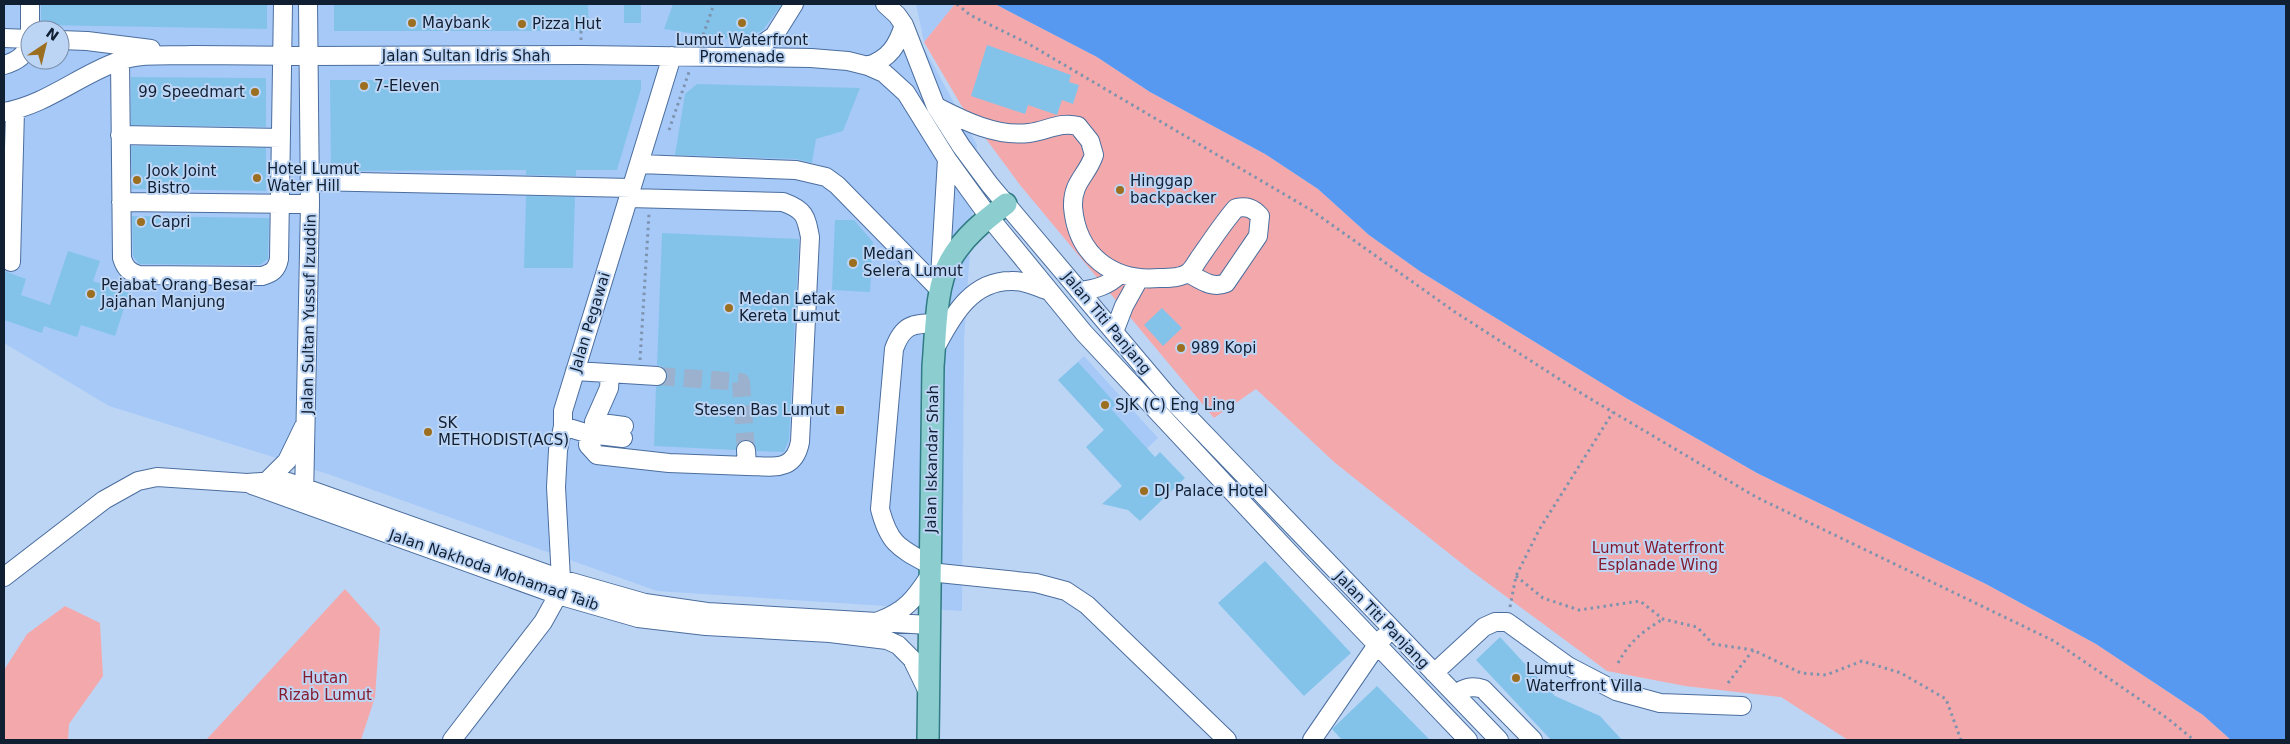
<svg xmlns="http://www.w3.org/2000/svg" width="2290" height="744" viewBox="0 0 2290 744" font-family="'DejaVu Sans',sans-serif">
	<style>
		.built { fill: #a6c9f8; fill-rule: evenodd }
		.green { fill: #f3a9ac }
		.water { fill: #5798f0 }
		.building { fill: #83c3ea }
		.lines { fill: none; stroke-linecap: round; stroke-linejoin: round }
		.minor-tunnel { stroke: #9bb1ce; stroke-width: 18; stroke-dasharray: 18 9; stroke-linecap: butt }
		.minor-casing { stroke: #4b6e9e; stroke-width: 20 }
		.major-casing { stroke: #307b84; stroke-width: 24 }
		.path { stroke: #7e93ae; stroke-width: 3; stroke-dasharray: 2.5 4; stroke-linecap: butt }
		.minor { stroke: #fff; stroke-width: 18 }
		.major { stroke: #8ccecf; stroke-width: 21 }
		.poi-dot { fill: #9c6e1f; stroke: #bdd5f5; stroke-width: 2 }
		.labels { text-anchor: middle; stroke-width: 4; stroke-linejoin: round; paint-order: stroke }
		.poi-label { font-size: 15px; fill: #111f33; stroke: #bdd5f5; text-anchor: start }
		.street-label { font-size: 15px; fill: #111f33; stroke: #bdd5f5 }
		.park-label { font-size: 15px; fill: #861b2e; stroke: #bdd5f5 }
	</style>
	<rect width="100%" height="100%" fill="#bdd5f5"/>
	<!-- built -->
	<path class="built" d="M4 4H900L977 145 964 340 962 611 657 591 328 474 109 406 4 343ZM30 30H60V60H30Z
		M916 4H955L924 42Z
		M1084 356 1158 438 1115 479 1086 447 1104 430 1058 380Z"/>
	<!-- green -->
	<path class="green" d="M955 4H995L1097 57 1150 92 1265 154 1318 189 1369 235 1421 272 1626 398 1757 473 1986 584 2096 644 2203 715 2231 740H1848L1781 697 1685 686 1607 671 1470 570 1334 462 1256 389 1214 418 1020 185 961 105 924 42Z
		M345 589 380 628 375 697 361 740H206Z
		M65 606 100 623 103 676 69 724 68 740H4V670L27 634Z"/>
	<!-- water -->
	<path class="water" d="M995 4H2286V740H2231L2203 715 2096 644 1986 584 1757 473 1626 398 1421 272 1369 235 1318 189 1265 154 1150 92 1097 57Z"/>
	<!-- building -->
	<path class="building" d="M41 4H267V29L41 25Z
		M334 4H588L589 31H334Z
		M624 4H641V23H624Z
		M673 4H782L763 30 748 37 728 39 664 29Z
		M987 45 1071 75 1069 82 1079 85 1073 104 1062 100 1057 115 1028 105 1025 114 971 96Z
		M131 77 266 78V127L131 125Z
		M330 80H641V89L617 170H576V176L526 175V170L331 171Z
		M697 84 860 88 843 131 816 139 812 163 796 159 675 155 685 94Z
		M131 146 266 148V191L132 189Z
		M526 196 575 197 573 268H524Z
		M132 216 269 218 268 259 260 265 139 264 133 256Z
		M835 220H854L873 242 870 292 832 290Z
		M662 233 799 239 789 440 784 452 757 451 755 444 746 439 740 441 736 450 654 446 656 387 666 382 668 376 663 367 657 365Z
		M68 251 100 261 93 281 129 293 115 336 81 325 77 337 44 326 42 333 4 320V271L26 279 21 295 50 305Z
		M1162 308 1182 328 1163 346 1144 325Z
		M1078 362 1116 404 1111 409 1155 457 1160 452 1185 478 1140 521 1128 510 1102 504 1122 486 1086 447 1104 430 1058 380Z
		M1265 561 1351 653 1304 696 1218 603Z
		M1500 637 1555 696 1600 716 1622 740H1551L1476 660Z
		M1377 686 1430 740H1342L1332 729Z"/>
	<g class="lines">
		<!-- minor-tunnel -->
		<path class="minor-tunnel" d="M657 376 741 382 746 450"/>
		<defs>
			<path id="minor" d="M30 4V30
				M885 4 897 15 904 25 936 107 961 146 990 185 1168 396 1499 740
				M4 38 30 39
				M60 40 87 41 151 49
				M743 57 774 36 794 4
				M120 60 122 258C125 268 129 272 139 275L262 276C273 273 277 269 279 259L283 4
				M4 65C18 61 26 55 30 41
				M868 66C890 58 897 46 904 25
				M937 107C964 121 997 137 1029 133 1047 131 1060 121 1078 126L1090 141 1094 155C1087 176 1072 182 1073 207 1077 255 1112 282 1159 278 1168 278 1182 278 1189 272 1193 269 1197 261 1200 257 1212 240 1223 223 1236 208 1247 206 1253 208 1260 216L1258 236 1226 283C1212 289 1201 280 1188 273
				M4 112C46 105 79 75 119 61 141 53 169 56 192 55L309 56 582 55 811 58 848 61 868 66 884 73 906 93 947 159 989 217 1084 333 1297 561 1468 740
				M120 135 281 138
				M639 164 796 170 826 177 837 185 940 290
				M310 181 631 188
				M629 198 783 202C805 210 806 216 810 237L800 442C794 473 772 466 747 466L746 450
				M121 202 310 204
				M11 262 15 110
				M940 277 947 159
				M1079 291C1096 289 1108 286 1120 274
				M1114 332 1124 306 1139 279
				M938 343C954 313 973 281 1011 281 1024 280 1037 287 1049 291
				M575 371 657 376
				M610 374 609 388 594 422 624 426
				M563 426 589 434 623 438
				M589 434 588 445 597 455 669 463 747 466
				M267 481 287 461 304 426
				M252 485 558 595 638 618 706 626 830 633 887 640 898 645 912 659 928 692
				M304 498 310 204 308 4
				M930 565C899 548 889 544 880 509L894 349C903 324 912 324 937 323
				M929 572 1036 583 1066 591 1087 605 1227 740
				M4 577 104 500 138 481 157 477 247 483 274 481 288 482 561 579 645 603 707 612 929 625
				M879 621C905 611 914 600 929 577
				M1434 673 1484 627 1495 622H1507L1568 666 1616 691 1660 703 1742 706
				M1455 694C1465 688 1471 685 1483 689L1533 740
				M452 740 543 622 558 595 561 579 556 487 558 450 563 426V411L672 56
				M1312 740 1377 645 1384 637"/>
			<path id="major" d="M928 740 933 366C936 335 935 288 950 261 963 237 985 220 1006 204"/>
		</defs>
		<!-- minor casing -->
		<use href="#minor" class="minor-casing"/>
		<!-- major casing -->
		<use href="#major" class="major-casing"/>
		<!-- path -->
		<path class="path" d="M957 4 970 15 1027 43 1311 210 1455 312 1584 395 1756 497 2054 641 2167 718 2194 740
			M581 31V41
			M701 41 714 4
			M669 130 689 72
			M640 360 649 214
			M1516 576 1543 598 1579 610 1640 601 1663 619 1697 627 1713 644 1753 650 1801 673 1826 675 1862 661 1901 673 1946 699 1961 740
			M1510 607 1516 576 1539 530 1613 412
			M1618 663C1630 641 1642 632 1663 619
			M1728 683 1753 650"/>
		<!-- minor -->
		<use href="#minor" class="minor"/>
		<!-- major -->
		<use href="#major" class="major"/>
	</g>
	<!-- markers -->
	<g class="poi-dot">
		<circle cx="412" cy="23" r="5"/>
		<circle cx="742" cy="23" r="5"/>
		<circle cx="522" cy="24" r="5"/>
		<circle cx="364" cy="86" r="5"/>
		<circle cx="255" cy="92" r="5"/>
		<circle cx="257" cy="178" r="5"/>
		<circle cx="137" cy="180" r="5"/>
		<circle cx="1120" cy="190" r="5"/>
		<circle cx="141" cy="222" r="5"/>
		<circle cx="853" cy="263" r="5"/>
		<circle cx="91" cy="294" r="5"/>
		<circle cx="729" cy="308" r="5"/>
		<circle cx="1181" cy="348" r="5"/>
		<circle cx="1105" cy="405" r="5"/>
		<rect x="835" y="405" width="10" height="10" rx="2.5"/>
		<circle cx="428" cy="432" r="5"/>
		<circle cx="1144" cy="491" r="5"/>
		<circle cx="1516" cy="678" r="5"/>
	</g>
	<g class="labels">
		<!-- poi labels -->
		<g class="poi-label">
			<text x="422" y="28">Maybank</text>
			<text x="532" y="29">Pizza Hut</text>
			<text x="742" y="45" text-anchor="middle">Lumut Waterfront<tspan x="742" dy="17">Promenade</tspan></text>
			<text x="374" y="91">7-Eleven</text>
			<text x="245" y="97" text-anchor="end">99 Speedmart</text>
			<text x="267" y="174">Hotel Lumut<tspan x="267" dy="17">Water Hill</tspan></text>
			<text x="147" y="176">Jook Joint<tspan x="147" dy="17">Bistro</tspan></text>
			<text x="1130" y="186">Hinggap<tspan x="1130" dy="17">backpacker</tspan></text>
			<text x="151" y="227">Capri</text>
			<text x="863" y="259">Medan<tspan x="863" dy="17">Selera Lumut</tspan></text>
			<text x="101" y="290">Pejabat Orang Besar<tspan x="101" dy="17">Jajahan Manjung</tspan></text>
			<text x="739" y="304">Medan Letak<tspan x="739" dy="17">Kereta Lumut</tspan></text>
			<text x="1191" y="353">989 Kopi</text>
			<text x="1115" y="410">SJK (C) Eng Ling</text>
			<text x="830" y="415" text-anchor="end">Stesen Bas Lumut</text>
			<text x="438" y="428">SK<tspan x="438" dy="17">METHODIST(ACS)</tspan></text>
			<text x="1154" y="496">DJ Palace Hotel</text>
			<text x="1526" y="674">Lumut<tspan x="1526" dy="17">Waterfront Villa</tspan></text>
		</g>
		<!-- street labels -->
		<g class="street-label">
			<text x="466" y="61">Jalan Sultan Idris Shah</text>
			<text transform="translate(309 314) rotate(-89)" y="5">Jalan Sultan Yussuf Izuddin</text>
			<text transform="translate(590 322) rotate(-73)" y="5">Jalan Pegawai</text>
			<text transform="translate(1107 323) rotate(50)" y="5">Jalan Titi Panjang</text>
			<text transform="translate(932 459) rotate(-89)" y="5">Jalan Iskandar Shah</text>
			<text transform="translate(494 570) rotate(19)" y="5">Jalan Nakhoda Mohamad Taib</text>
			<text transform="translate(1382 620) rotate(46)" y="5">Jalan Titi Panjang</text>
		</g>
		<!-- park labels -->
		<g class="park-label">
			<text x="1658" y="553">Lumut Waterfront<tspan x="1658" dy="17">Esplanade Wing</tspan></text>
			<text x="325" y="683">Hutan<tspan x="325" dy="17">Rizab Lumut</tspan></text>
		</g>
	</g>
	<!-- border -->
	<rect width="2290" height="744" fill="none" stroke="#111f33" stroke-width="10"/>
	<!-- north arrow -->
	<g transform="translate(45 45) rotate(35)"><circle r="24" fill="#bdd5f5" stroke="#788ca7"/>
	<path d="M0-4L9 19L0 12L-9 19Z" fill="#9c6e1f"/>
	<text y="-8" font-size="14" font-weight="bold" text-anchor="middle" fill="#111f33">N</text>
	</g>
</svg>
